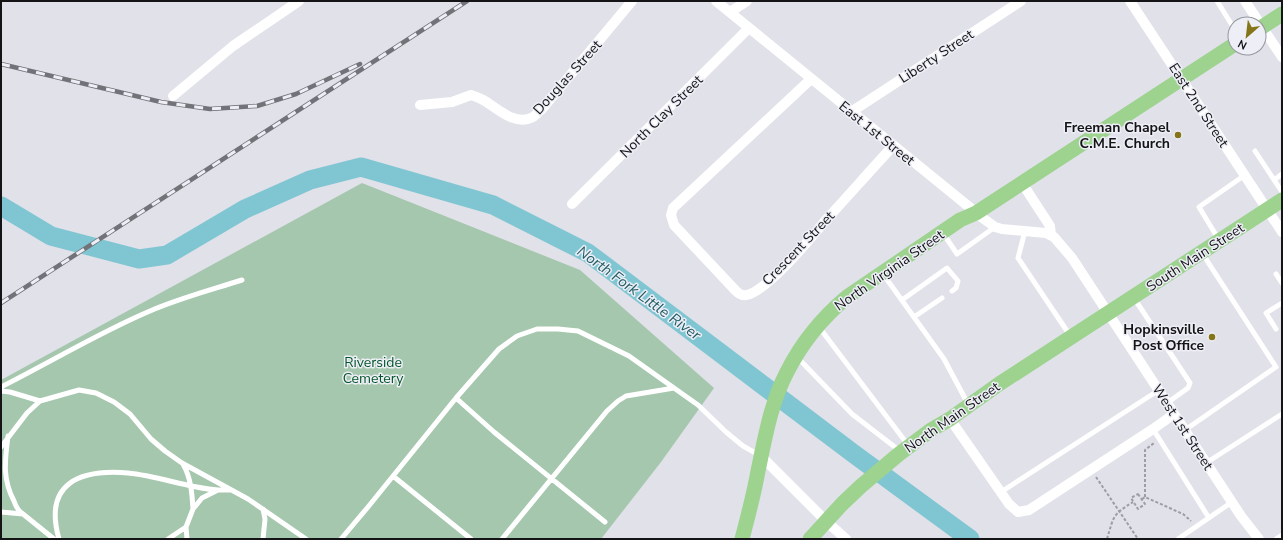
<svg xmlns="http://www.w3.org/2000/svg" width="1283" height="540" viewBox="0 0 1283 540" font-family="'Nunito Sans',sans-serif">
	<style>
		.green { fill: #a5c7ad }
		.lines { fill: none; stroke-linecap: round; stroke-linejoin: round }
		.river { stroke: #80c6d2; stroke-width: 19 }
		.path { stroke: #9d9da4; stroke-width: 2; stroke-dasharray: 3 2; stroke-linecap: butt }
		.lane { stroke: #fff; stroke-width: 5 }
		.street { stroke: #fff; stroke-width: 10 }
		.primary { stroke: #9dd38f; stroke-width: 15 }
		.rail-casing { stroke: #727378; stroke-width: 4.5 }
		.rail { stroke: #edeef6; stroke-width: 3; stroke-dasharray: 9; stroke-linecap: butt }
		.poi-dot { fill: #837518; stroke: #edeef6; stroke-width: 1.5 }
		.labels { text-anchor: middle; stroke-width: 3; stroke-linejoin: round; paint-order: stroke }
		.street-label { font-size: 14px; fill: #141417; stroke: #edeef6 }
		.poi-label { font-size: 14px; font-weight: bold; fill: #141417; stroke: #edeef6; text-anchor: end }
		.park-label { font-size: 14px; fill: #04562a; stroke: #edeef6 }
		.water-label { font-size: 15px; font-style: italic; fill: #225d66; stroke: #edeef6 }
	</style>
	<rect width="100%" height="100%" fill="#e0e1e9"/>
	<!-- green -->
	<path class="green" d="M362 183 580 270 714 388 661 462 601 539H1V380Z"/>
	<g class="lines">
		<!-- river -->
		<path class="river" d="M1 206 51 236 139 259 167 255 245 209 310 180 361 167 493 205 588 253 854 454 970 539"/>
		<!-- path -->
		<path class="path" d="M1096 477 1138 539
			M1138 494 1145 504 1138 509 1131 498Z
			M1145 497V450L1154 443
			M1142 499 1145 497 1183 514 1191 521
			M1107 539C1114 516 1112 515 1133 502"/>
		<!-- lane -->
		<path class="lane" d="M1217 1 1235 30
			M1255 151 1282 192
			M1274 180 1282 174
			M1025 231 1018 258 1071 337
			M943 233 957 254 995 227
			M1219 240 1199 207 1245 175
			M883 274 944 359 968 404
			M1276 274 1282 283
			M1134 298 1190 383 1188 388 1167 403
			M902 300 947 268 958 281 956 288 952 291
			M914 317 942 298
			M819 327 908 445
			M1276 329 1266 313 1282 303
			M797 357 852 414 900 451
			M1 387C51 362 98 333 150 311 180 298 211 290 242 280
			M1 391 10 392 40 401 79 390 96 393 114 402 130 414 151 439 165 451 182 463 248 499 306 539
			M456 398 494 432 605 522
			M1153 429 1209 518
			M1185 430 1276 367 1202 253
			M8 436C5 461 2 478 14 501 16 507 18 511 23 514
			M1 447 27 413 40 401
			M1206 463 1282 414
			M183 464C191 478 192 493 193 509
			M393 476 471 539
			M1001 492 1159 390
			M263 509 265 519 263 539
			M1 512 23 514 54 539
			M186 527 187 539
			M59 539C43 483 80 469 128 473 159 476 188 488 218 490
			M168 539 186 527 193 509 202 498 218 490H230
			M341 539 368 507 456 398 499 349 517 336 537 329H558L578 331 629 356 674 388
			M502 539 607 411 618 401 626 396 674 388 698 405 726 432 743 446 759 455
			M1178 539 1232 502
			M1276 539 1282 535"/>
		<!-- street -->
		<path class="street" d="M716 1 984 219 995 227 1002 229 1046 233 1054 237 1072 258 1241 516 1259 539
			M1130 1 1282 232
			M1245 1 1282 57
			M730 12 747 1
			M811 79 673 208 671 215 674 225 736 291C739 294 743 296 747 295 768 290 810 239 825 221 848 196 870 171 893 146
			M173 96 233 46 299 1
			M420 105 452 102 471 95C477 97 483 99 488 103 500 111 517 126 533 117 536 115 539 111 542 109L632 1
			M851 112 1021 1
			M1022 183 1050 226 1051 235
			M572 204 749 28
			M950 419 1009 504 1018 512 1029 510 1153 429 1174 414
			M761 456 826 521 846 539"/>
		<!-- primary -->
		<path class="primary" d="M1259 29 1282 14
			M742 539C748 516 754 494 758 471 765 438 771 402 787 372 802 342 822 318 847 297L960 220 976 213 1235 44
			M810 539 842 504 861 486 899 454 931 430 950 419 999 384 1282 200"/>
		<defs>
			<path id="rail" d="M1 64 161 102 210 109 257 106 296 94 360 64
				M1 303 467 1"/>
		</defs>
		<!-- rail casing -->
		<use href="#rail" class="rail-casing"/>
		<!-- rail -->
		<use href="#rail" class="rail"/>
	</g>
	<!-- markers -->
	<g class="poi-dot">
		<circle cx="1178" cy="135" r="4"/>
		<circle cx="1212" cy="337" r="4"/>
	</g>
	<g class="labels">
		<!-- street labels -->
		<g class="street-label">
			<text transform="translate(936 56) rotate(-33)" y="5">Liberty Street</text>
			<text transform="translate(567 77) rotate(-48)" y="5">Douglas Street</text>
			<text transform="translate(1199 105) rotate(57)" y="5">East 2nd Street</text>
			<text transform="translate(661 116) rotate(-45)" y="5">North Clay Street</text>
			<text transform="translate(877 133) rotate(39)" y="5">East 1st Street</text>
			<text transform="translate(798 248) rotate(-46)" y="5">Crescent Street</text>
			<text transform="translate(1195 257) rotate(-33)" y="5">South Main Street</text>
			<text transform="translate(889 270) rotate(-35)" y="5">North Virginia Street</text>
			<text transform="translate(952 417) rotate(-35)" y="5">North Main Street</text>
			<text transform="translate(1183 427) rotate(57)" y="5">West 1st Street</text>
		</g>
		<!-- poi labels -->
		<g class="poi-label">
			<text x="1170" y="132">Freeman Chapel<tspan x="1170" dy="16">C.M.E. Church</tspan></text>
			<text x="1204" y="334">Hopkinsville<tspan x="1204" dy="16">Post Office</tspan></text>
		</g>
		<!-- park labels -->
		<g class="park-label">
			<text x="373" y="367">Riverside<tspan x="373" dy="16">Cemetery</tspan></text>
		</g>
		<!-- water labels -->
		<g class="water-label">
			<text transform="translate(639 293) rotate(36)" y="5">North Fork Little River</text>
		</g>
	</g>
	<!-- border -->
	<rect width="1283" height="540" fill="none" stroke="#141417" stroke-width="4"/>
	<!-- north arrow -->
	<g transform="translate(1247 36) rotate(208)"><circle r="19" fill="#edeef6" stroke="#96979d"/>
	<path d="M0-3L7 15L0 10L-7 15Z" fill="#837518"/>
	<text y="-6" font-size="11" font-weight="bold" text-anchor="middle" fill="#141417">N</text>
	</g>
</svg>
